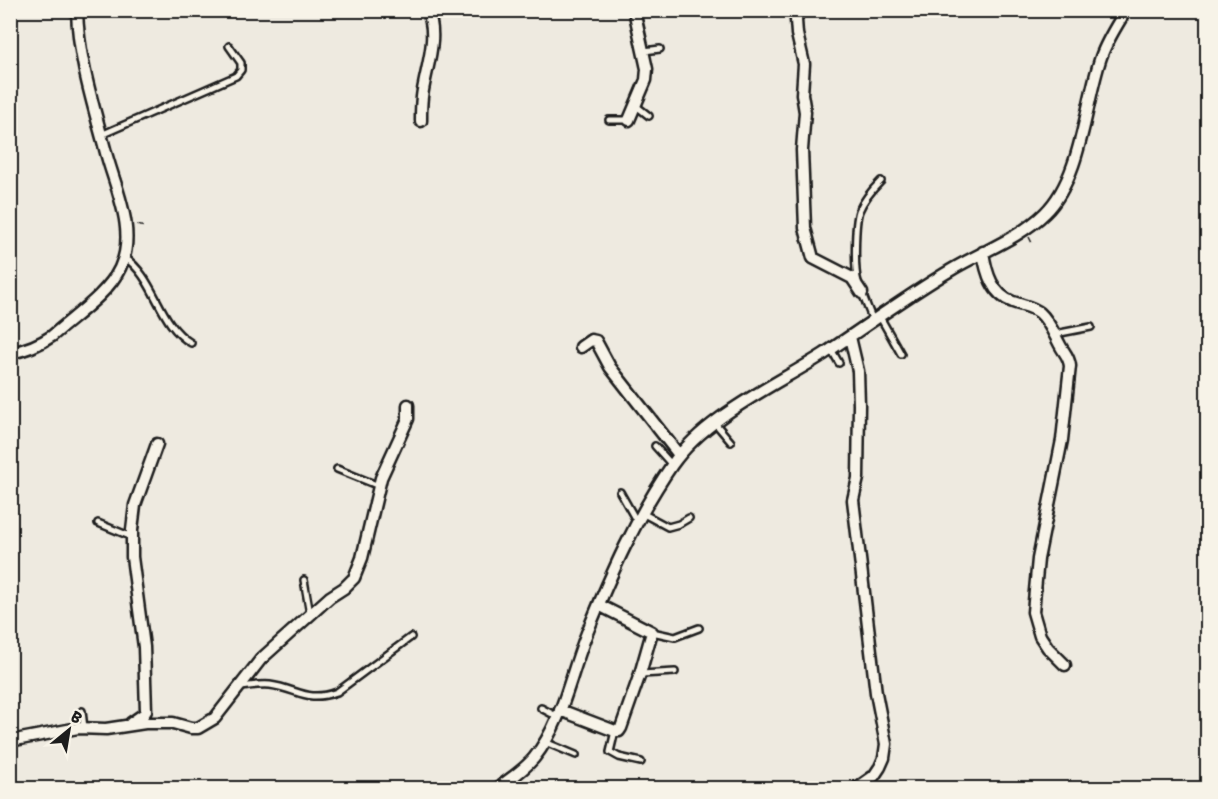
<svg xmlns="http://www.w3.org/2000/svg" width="1218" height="799" viewBox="0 0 1218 799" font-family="'Shantell Sans',sans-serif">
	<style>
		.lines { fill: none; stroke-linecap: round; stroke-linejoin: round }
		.lane-casing { stroke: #1c1c1c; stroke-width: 10 }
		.street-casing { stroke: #1c1c1c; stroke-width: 15 }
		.path { stroke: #1c1c1c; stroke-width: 1.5; stroke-dasharray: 6 4.5; stroke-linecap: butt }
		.lane { stroke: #f7f3e8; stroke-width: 5 }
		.street { stroke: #f7f3e8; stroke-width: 10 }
	</style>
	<rect width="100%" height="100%" fill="#eeeae0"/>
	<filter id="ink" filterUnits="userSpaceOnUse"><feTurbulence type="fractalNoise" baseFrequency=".0167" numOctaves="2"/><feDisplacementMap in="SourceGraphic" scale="12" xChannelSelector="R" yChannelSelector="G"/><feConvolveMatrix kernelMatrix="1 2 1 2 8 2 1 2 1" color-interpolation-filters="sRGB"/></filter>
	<g filter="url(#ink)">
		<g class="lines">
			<defs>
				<path id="lane" d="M644 51 660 49
					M635 105 649 116
					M609 120H629
					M101 135 236 76 241 70V63L229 46
					M124 257C156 278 158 324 191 343
					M858 282C854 270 855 223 859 211 864 199 872 190 881 181
					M862 293 873 321
					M880 317 901 354
					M1055 334 1091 327
					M831 349 839 363
					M715 423 731 442
					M655 446 672 465
					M337 469 379 486
					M620 492 637 522
					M642 513 668 527 679 524 689 518
					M98 523 132 537
					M304 580 310 614
					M652 632 675 637 699 628
					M641 674 675 672
					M241 687C250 686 261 684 270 685 299 689 306 703 337 692L411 637
					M541 708 558 717
					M82 711 84 728
					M615 731 610 752 619 757 641 762
					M545 742 576 755"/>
				<path id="street" d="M799 10 796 20 797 34 804 64 802 94 805 112 802 150 805 228 813 258 852 278 862 293
					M629 120 646 80 647 69 634 10
					M421 121C421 113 421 105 422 97 425 70 440 37 427 10
					M983 252C986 272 992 295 1013 302 1023 306 1032 306 1040 313 1049 321 1054 334 1060 345 1064 353 1069 356 1070 366L1062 440 1038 559 1033 612 1040 636 1048 648 1065 665
					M850 337 858 371 859 405 858 478 853 500 876 693 886 744 884 758 880 767 874 776 857 788
					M581 347 591 340 596 341 610 367 679 455
					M10 353C26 350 39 345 52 336 73 317 108 294 120 268 138 230 114 186 105 149 93 104 78 57 77 10
					M560 710 615 731H619L621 728 640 674 652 632 599 605
					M131 723 144 714 146 711 144 647 132 557V530L135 505 157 444
					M10 741 78 728 106 729 145 723H173L191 728H198L215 718 261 659 330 597 344 588 354 578 362 558 381 478 408 419V405
					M498 788C510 779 524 770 534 758 563 722 570 675 587 633 611 574 636 517 672 465 706 416 774 386 824 354 866 326 907 296 951 270 981 252 1020 238 1045 213 1082 177 1085 103 1101 57 1107 40 1117 25 1126 10"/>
			</defs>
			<!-- lane casing -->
			<use href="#lane" class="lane-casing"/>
			<!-- street casing -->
			<use href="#street" class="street-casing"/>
			<!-- path -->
			<path class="path" d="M137 225 145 227
				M1029 237 1033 245"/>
			<!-- lane -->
			<use href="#lane" class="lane"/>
			<!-- street -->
			<use href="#street" class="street"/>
		</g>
	</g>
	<!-- margin -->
	<rect width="1218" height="799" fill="none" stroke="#f7f3e8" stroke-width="36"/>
	<rect x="18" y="18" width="1182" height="763" fill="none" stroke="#1c1c1c" stroke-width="2" filter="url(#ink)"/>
	<!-- north arrow -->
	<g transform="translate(69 730) rotate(30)" stroke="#f7f3e8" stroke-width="4.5" paint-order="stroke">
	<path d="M0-4.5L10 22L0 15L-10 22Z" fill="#1c1c1c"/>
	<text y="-9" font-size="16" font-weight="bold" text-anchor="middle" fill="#1c1c1c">B</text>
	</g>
</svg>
